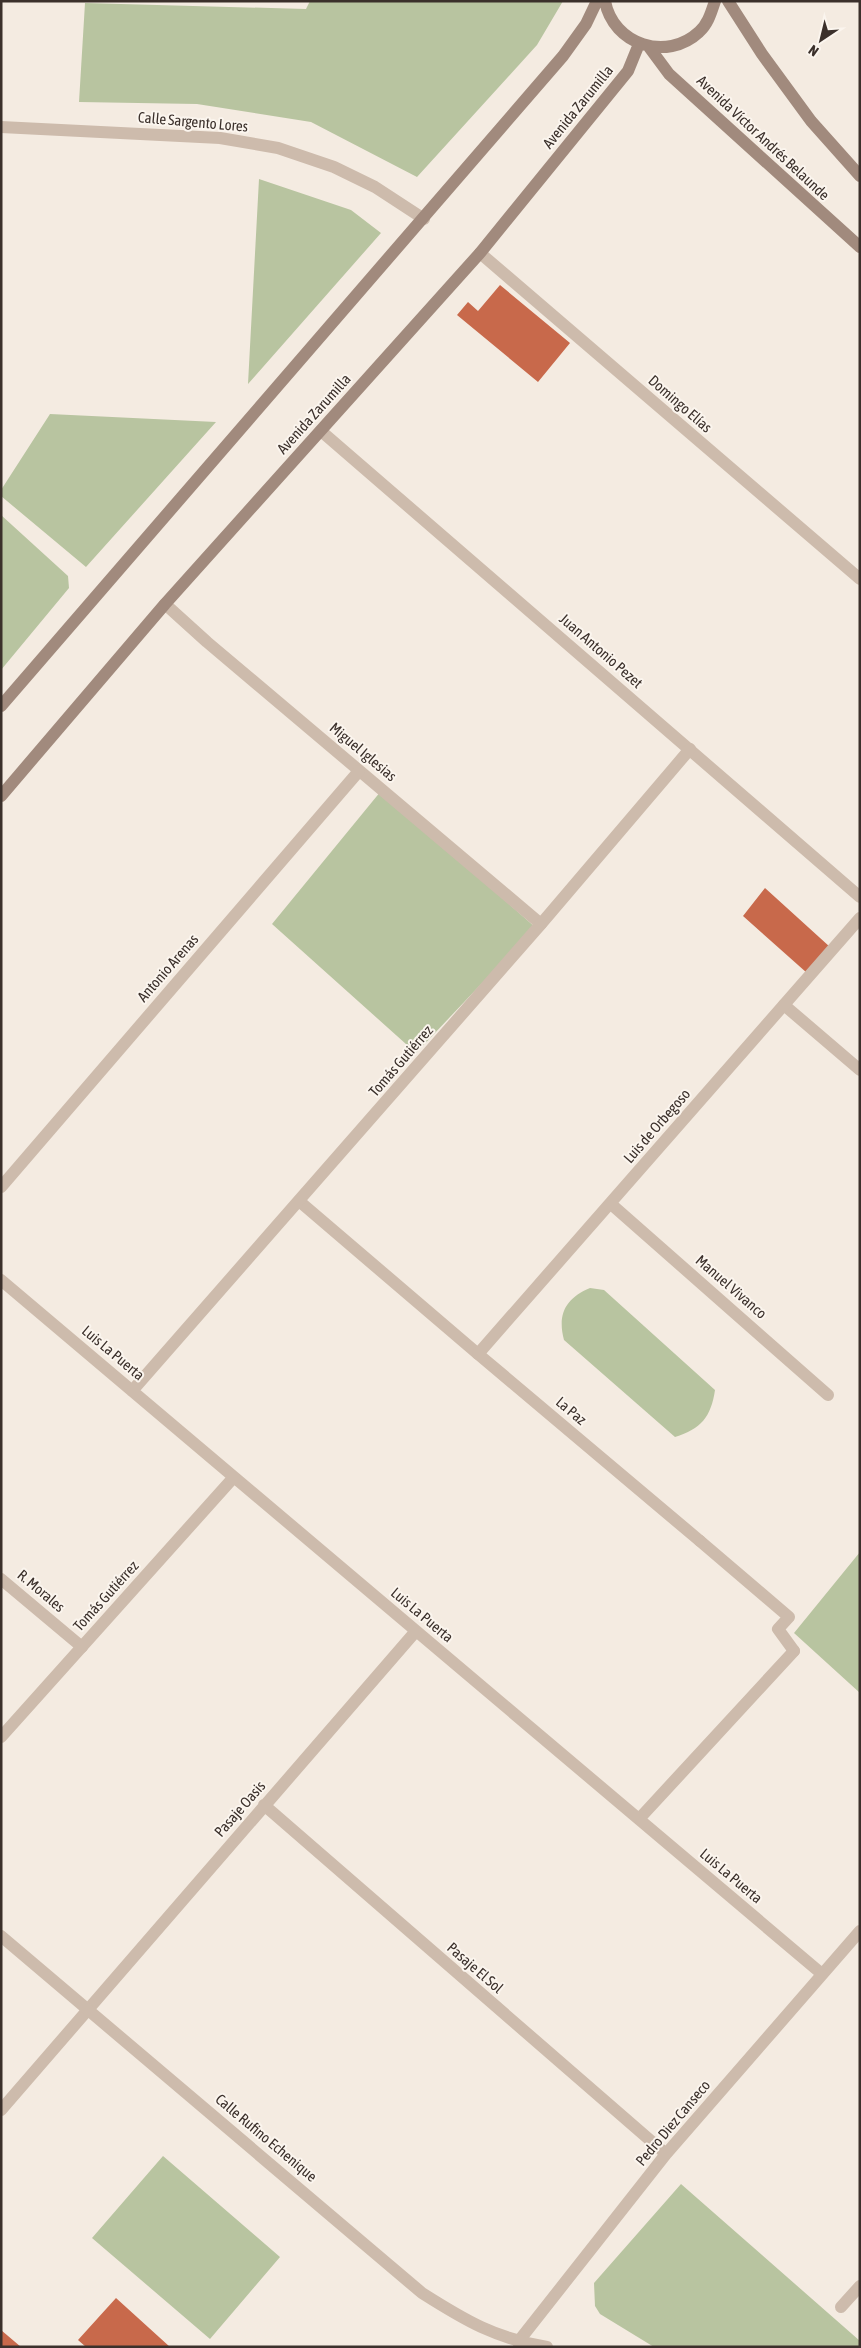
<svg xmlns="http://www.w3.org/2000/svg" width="861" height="2348" viewBox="0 0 861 2348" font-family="'Asap Condensed',sans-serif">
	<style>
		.green { fill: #b8c4a0 }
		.building { fill: #c8694b }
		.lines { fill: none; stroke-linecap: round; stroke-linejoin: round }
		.pedestrian { stroke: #cdbbac; stroke-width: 12 }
		.minor { stroke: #cdbbac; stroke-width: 12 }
		.tertiary { stroke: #cdbbac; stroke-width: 12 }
		.secondary { stroke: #a18a7d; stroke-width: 12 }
		.labels { text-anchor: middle; stroke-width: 4; stroke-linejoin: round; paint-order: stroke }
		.street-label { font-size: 15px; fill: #3b302b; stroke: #fbf5ee }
	</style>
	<rect width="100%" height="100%" fill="#f4ebe1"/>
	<!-- green -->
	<path class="green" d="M310 1H563L537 45 417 177 311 122 197 104 79 102 85 3 306 9Z
		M259 179 351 210 381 233 248 384Z
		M50 414 216 422 86 567 1 496V490Z
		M1 515 68 576 69 588 1 670Z
		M381 791 535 927 416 1053 272 924Z
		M590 1288 604 1290 715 1390C711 1417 701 1429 675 1437L564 1340C557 1314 566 1298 590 1288Z
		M860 1552V1693L794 1633Z
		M163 2156 280 2257 210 2339 92 2238Z
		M681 2184 860 2341V2347H654L600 2314 595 2306 594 2283Z"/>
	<!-- building -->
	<path class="building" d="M500 285 570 343 538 382 457 315 468 302 478 311Z
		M765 888 830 947 807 973 743 916Z
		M116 2298 170 2347H86L78 2340Z
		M1 2330 21 2347H1Z"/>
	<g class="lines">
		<!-- pedestrian -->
		<path class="pedestrian" d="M480 253 860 579
			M321 431 860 897
			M165 604 207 642 541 924
			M784 1005 860 1070
			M299 1201 478 1354
			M700 1541 789 1617 778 1629 794 1651
			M1 1579 82 1647
			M841 2307 860 2286"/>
		<!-- minor -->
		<path class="minor" d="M1 127 220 138 278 148 334 167 375 187 424 219
			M1 1187 359 771
			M611 1204 828 1395
			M1 1280 822 1974
			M132 1391 541 924 690 749
			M700 1541 478 1354 860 918
			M1 1737 234 1477
			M264 1805 666 2154
			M639 1819 794 1651
			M1 2110 416 1631
			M522 2347 518 2342 666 2154 860 1931"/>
		<!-- tertiary -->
		<path class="tertiary" d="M1 1936 422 2293C466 2321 495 2338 547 2347"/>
		<!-- secondary -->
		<path class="secondary" d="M605 1C613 45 667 62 699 32 708 24 711 13 715 1
			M728 1 762 54 811 121 860 176
			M649 47 669 74 860 247
			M1 706 563 56 586 24 597 1
			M1 796 165 604 480 253 628 71 639 44"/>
	</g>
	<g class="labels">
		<!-- street labels -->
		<g class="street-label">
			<text transform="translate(578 107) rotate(-51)" y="5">Avenida Zarumilla</text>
			<text transform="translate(193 122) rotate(5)" y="5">Calle Sargento Lores</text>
			<text transform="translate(763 138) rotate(43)" y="5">Avenida Víctor Andrés Belaunde</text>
			<text transform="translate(680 404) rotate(41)" y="5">Domingo Elías</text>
			<text transform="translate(314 414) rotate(-48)" y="5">Avenida Zarumilla</text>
			<text transform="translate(601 651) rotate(41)" y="5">Juan Antonio Pezet</text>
			<text transform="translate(363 752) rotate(40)" y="5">Miguel Iglesias</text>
			<text transform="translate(168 968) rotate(-49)" y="5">Antonio Arenas</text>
			<text transform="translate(401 1061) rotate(-49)" y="5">Tomás Gutiérrez</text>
			<text transform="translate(657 1126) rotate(-49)" y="5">Luis de Orbegoso</text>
			<text transform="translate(731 1287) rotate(41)" y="5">Manuel Vivanco</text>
			<text transform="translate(113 1353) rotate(40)" y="5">Luis La Puerta</text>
			<text transform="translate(571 1411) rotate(40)" y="5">La Paz</text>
			<text transform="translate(41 1591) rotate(40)" y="5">R. Morales</text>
			<text transform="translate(106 1596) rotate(-48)" y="5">Tomás Gutiérrez</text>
			<text transform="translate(422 1615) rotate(40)" y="5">Luis La Puerta</text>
			<text transform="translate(240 1809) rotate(-49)" y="5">Pasaje Oasis</text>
			<text transform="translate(731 1876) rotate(40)" y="5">Luis La Puerta</text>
			<text transform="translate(475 1968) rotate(41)" y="5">Pasaje El Sol</text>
			<text transform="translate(673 2123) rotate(-50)" y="5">Pedro Diez Canseco</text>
			<text transform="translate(266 2138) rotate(40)" y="5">Calle Rufino Echenique</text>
		</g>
	</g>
	<!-- border -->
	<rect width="861" height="2348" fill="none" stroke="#3b302b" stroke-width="5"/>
	<!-- north arrow -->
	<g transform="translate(821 40) rotate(215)" stroke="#fbf5ee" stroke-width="4" paint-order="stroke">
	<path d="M0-4L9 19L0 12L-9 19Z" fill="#3b302b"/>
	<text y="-8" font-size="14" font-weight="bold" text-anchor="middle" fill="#3b302b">N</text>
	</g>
</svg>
